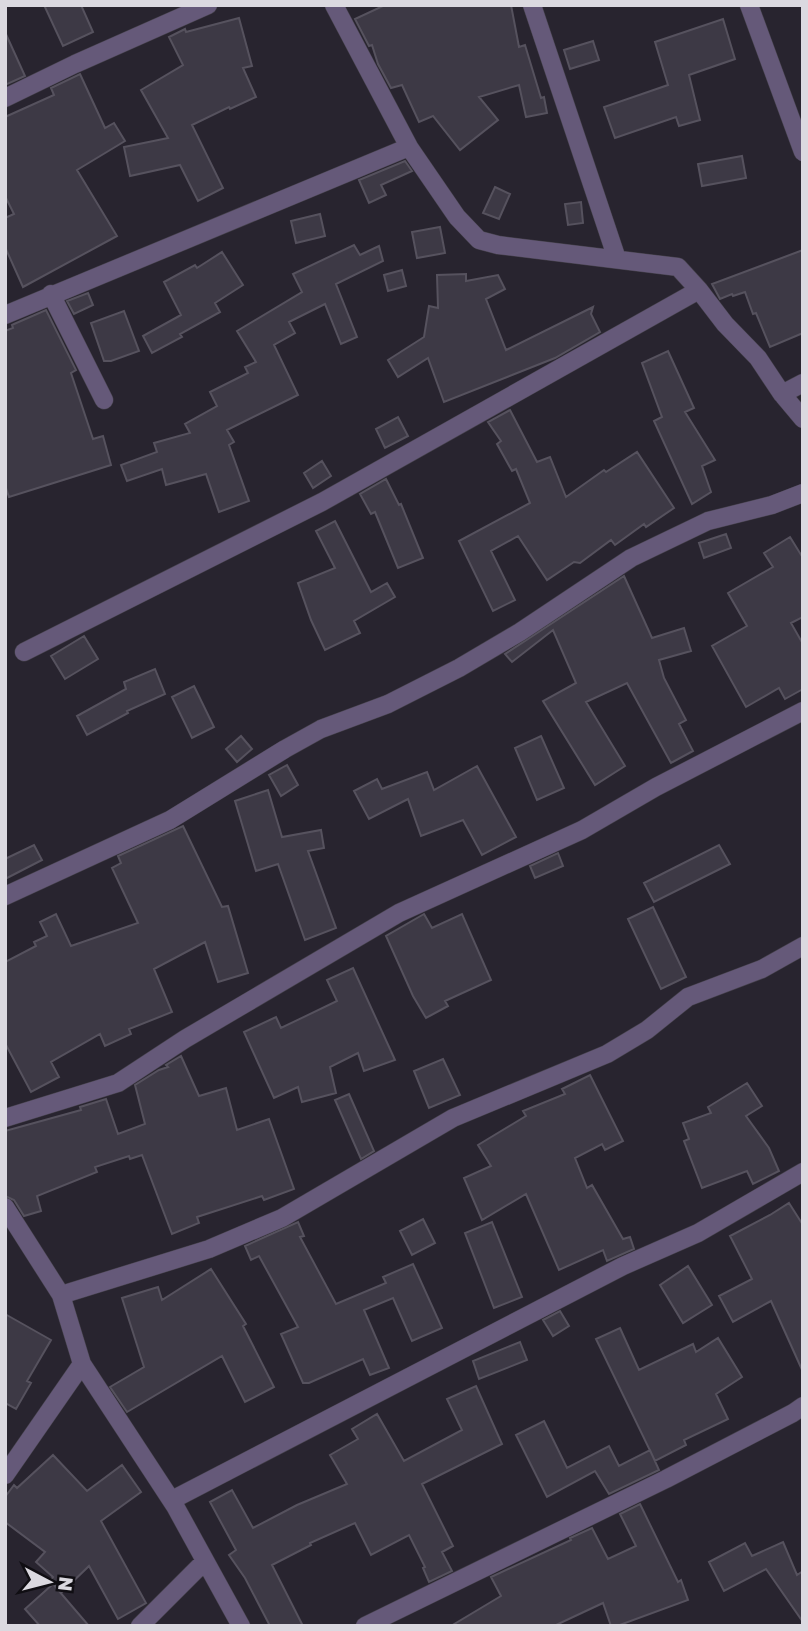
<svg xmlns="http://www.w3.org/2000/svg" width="808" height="1631" viewBox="0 0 808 1631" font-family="'Golos Text',sans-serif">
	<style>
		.building { fill: #3d3945; stroke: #56525e; stroke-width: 2 }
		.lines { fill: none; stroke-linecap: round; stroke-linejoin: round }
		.minor-casing { stroke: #45414b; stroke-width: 19 }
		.minor { stroke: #655979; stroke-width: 18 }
	</style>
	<rect width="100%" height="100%" fill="#28242f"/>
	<!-- building -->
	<path class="building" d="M44 5H81L93 32 63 46Z
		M385 5H511L519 47 525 45 541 98 544 97 547 113 526 117 519 85 479 97 498 120 460 150 433 116 419 122 402 85 391 88 378 64 372 45 369 46 355 19Z
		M239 18 252 66 243 68 256 97 230 109 229 107 192 125 223 188 198 201 180 165 130 176 124 147 168 138 141 90 183 65 169 37 185 29 186 32Z
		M723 19 735 59 689 75 700 120 679 126 676 117 615 138 604 107 668 85 655 42Z
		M5 32 25 76 5 85Z
		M593 41 599 60 570 69 564 50Z
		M80 74 105 128 114 123 125 141 77 170 117 236 23 287 5 247V218L14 214 5 196V117L54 95 51 88Z
		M742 156 746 178 702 186 698 164Z
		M405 161 412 171 381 185 386 195 369 203 359 180Z
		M495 187 510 194 499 219 483 213Z
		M581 202 583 223 568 225 565 204Z
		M320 214 325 236 296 243 291 221Z
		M440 227 445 253 417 258 412 232Z
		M354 245 360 255 379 246 383 261 336 284 357 337 341 344 325 304 289 322 295 333 274 345 298 395 227 430 234 442 229 445 249 501 219 512 206 474 166 485 162 469 127 481 121 465 157 452 154 443 190 433 185 424 217 406 210 392 248 373 245 367 256 362 237 331 302 292 293 274Z
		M803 250V333L770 347 756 313 753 314 745 292 733 296 732 294 720 299 712 284Z
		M222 252 243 285 215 303 220 312 180 334 182 337 152 353 143 336 181 315 164 282 195 265 197 268Z
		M402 270 406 286 388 291 384 275Z
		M466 274V281L498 275 505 289 486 299 506 350 593 307 591 314 600 332 555 358 444 402 428 358 398 377 388 360 424 337 429 306 438 308 437 275Z
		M88 293 93 305 74 314 67 301Z
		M46 310 76 370 71 373 93 439 103 436 111 465 9 497 5 485V331L13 328 12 325 14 324Z
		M124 311 139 351 111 361H104L91 323Z
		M668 351 694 408 685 412 715 460 702 466 711 492 692 504 654 421 662 417 642 363Z
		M510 410 537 462 550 457 566 497 604 470 606 472 637 452 674 508 646 527 644 524 615 545 611 540 580 563 574 562 547 580 518 536 491 551 515 600 493 611 459 541 530 503 516 469 512 471 497 444 501 441 488 422Z
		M398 417 408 436 385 448 376 429Z
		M322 461 331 476 313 488 304 473Z
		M386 479 399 505 401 504 423 558 398 568 375 512 371 514 360 494Z
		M335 521 371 592 387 583 395 597 354 621 360 633 325 650 311 620 298 583 335 568 316 531Z
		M726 534 731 548 704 558 699 543Z
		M790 537 803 558V617L791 623 803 644V689L785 699 779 688 746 707 712 646 747 626 728 593 773 567 764 553Z
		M624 576 652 638 684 628 691 651 659 660 664 678 686 720 679 724 693 751 671 763 627 683 586 702 625 766 595 785 543 701 576 683 553 630 512 662 505 654Z
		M84 636 98 659 65 679 51 656Z
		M155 669 165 694 127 711 128 713 87 735 77 716 126 689 124 682Z
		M194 686 214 727 192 738 172 697Z
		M241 736 252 749 237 762 226 749Z
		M541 736 564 788 537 800 515 748Z
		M287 765 298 785 281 796 269 775Z
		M477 766 516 837 482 855 463 820 421 836 408 799 369 819 354 791 377 779 382 789 427 772 434 790Z
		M268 790 282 837 321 830 324 848 308 851 336 928 305 940 278 864 256 871 235 801Z
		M183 826 222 907 228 906 248 973 218 982 205 942 154 969 172 1012 129 1029 131 1034 105 1046 100 1034 51 1062 59 1077 31 1092 5 1043V962L36 946 34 942 47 936 40 922 56 914 71 946 138 923 112 868 121 863 118 856Z
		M34 845 42 860 5 879V859Z
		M719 845 730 864 654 902 644 883Z
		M558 853 563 866 535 878 530 866Z
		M653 907 686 977 661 989 628 919Z
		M424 914 432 928 462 914 491 980 445 1001 448 1006 426 1018 413 996 386 936Z
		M353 968 395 1060 364 1071 358 1053 330 1067 336 1093 302 1102 298 1087 274 1098 244 1032 276 1017 281 1028 337 1001 327 980Z
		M181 1056 199 1096 226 1088 237 1130 269 1119 294 1189 264 1200 262 1196 197 1217 199 1223 172 1234 142 1155 130 1159 129 1156 95 1167 97 1172 37 1196 41 1211 24 1216 14 1200 5 1196V1131L81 1110 80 1107 106 1099 118 1134 145 1124 135 1085 159 1070 168 1067 166 1065Z
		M443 1059 460 1095 429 1108 414 1071Z
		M590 1075 623 1141 605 1150 602 1144 575 1158 587 1188 592 1185 623 1239 630 1237 634 1249 607 1261 603 1250 559 1270 526 1194 482 1220 464 1178 491 1166 478 1145 526 1116 523 1111 565 1094 562 1089Z
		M747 1083 762 1106 746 1116 769 1148 779 1171 753 1184 747 1171 702 1188 684 1141 689 1139 683 1123 711 1113 708 1107Z
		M349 1094 374 1151 361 1159 335 1100Z
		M789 1203 803 1225V1372L771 1301 733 1322 719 1296 752 1279 730 1236 770 1215Z
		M423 1219 435 1243 412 1255 400 1231Z
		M298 1222 304 1236 300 1237 336 1304 386 1283 383 1277 413 1264 442 1328 412 1341 393 1298 364 1310 389 1368 370 1375 363 1359 309 1383H303L281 1334 298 1327 259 1256 251 1260 245 1246Z
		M492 1222 522 1297 494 1308 465 1233Z
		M688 1266 712 1305 683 1323 660 1285Z
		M211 1269 246 1324 243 1326 274 1387 245 1402 222 1356 127 1412 110 1387 144 1367 122 1298 158 1287 162 1300Z
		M560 1311 569 1326 553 1336 543 1320Z
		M5 1314 51 1340 27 1381 31 1383 16 1409 5 1403Z
		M620 1328 639 1370 693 1344 696 1352 718 1338 742 1377 716 1394 728 1419 684 1440 686 1445 655 1461 596 1339Z
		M520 1342 527 1360 479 1379 473 1361Z
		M476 1386 502 1444 422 1484 453 1546 442 1552 452 1571 429 1582 423 1568 425 1567 409 1535 371 1555 355 1523 310 1543 311 1545 272 1565 303 1626H270L245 1578 229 1555 236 1550 210 1502 232 1490 253 1528 297 1505 347 1484 330 1455 358 1439 352 1429 377 1414 404 1461 462 1430 447 1399Z
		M544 1421 567 1468 609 1446 619 1466 650 1450 659 1470 609 1494 595 1471 547 1497 516 1435Z
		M53 1455 87 1491 122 1465 141 1492 101 1521 146 1603 118 1619 89 1566 62 1592 50 1580 53 1577 36 1562 45 1552 5 1522V1497L14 1485 17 1488Z
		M640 1504 678 1582 681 1580 688 1600 617 1626H611L603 1603 554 1626H451L501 1596 491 1577 571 1540 570 1538 592 1528 608 1559 636 1546 620 1514Z
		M783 1542 797 1575 803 1571V1622L766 1569 724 1591 709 1562 745 1543 752 1556Z
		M53 1584 89 1626H40L25 1609Z"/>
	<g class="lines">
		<defs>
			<path id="minor" d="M334 5 409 147
				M532 5 617 259
				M749 5 803 152
				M5 98 75 64 208 5
				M51 294 104 400
				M5 315 409 147 457 217 479 240 498 245 678 267 699 290 725 324 758 358 782 394 803 419
				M782 394 803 383
				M24 652 322 502 699 290
				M5 896 170 820 285 749 321 729 388 704 459 668 520 632 631 558 708 521 772 505 803 493
				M5 1118 118 1083 185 1039 399 913 582 830 656 787 803 711
				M5 1207 61 1295 82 1364 175 1506 241 1626
				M61 1295 209 1249 282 1218 453 1118 607 1054 647 1030 688 997 762 969 803 946
				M5 1475 82 1364
				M172 1500 623 1266 698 1233 803 1172
				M140 1626 205 1561
				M365 1626 666 1479 793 1413 803 1406"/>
		</defs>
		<!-- minor casing -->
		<use href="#minor" class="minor-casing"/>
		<!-- minor -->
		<use href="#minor" class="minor"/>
	</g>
	<!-- border -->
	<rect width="808" height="1631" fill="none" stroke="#dbd9e0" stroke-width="14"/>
	<!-- north arrow -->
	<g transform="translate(49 1582) rotate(97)" stroke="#100e13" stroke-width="5" paint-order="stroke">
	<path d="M0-5L12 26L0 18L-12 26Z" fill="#dbd9e0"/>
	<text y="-10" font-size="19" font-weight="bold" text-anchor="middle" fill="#dbd9e0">N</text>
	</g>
</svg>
